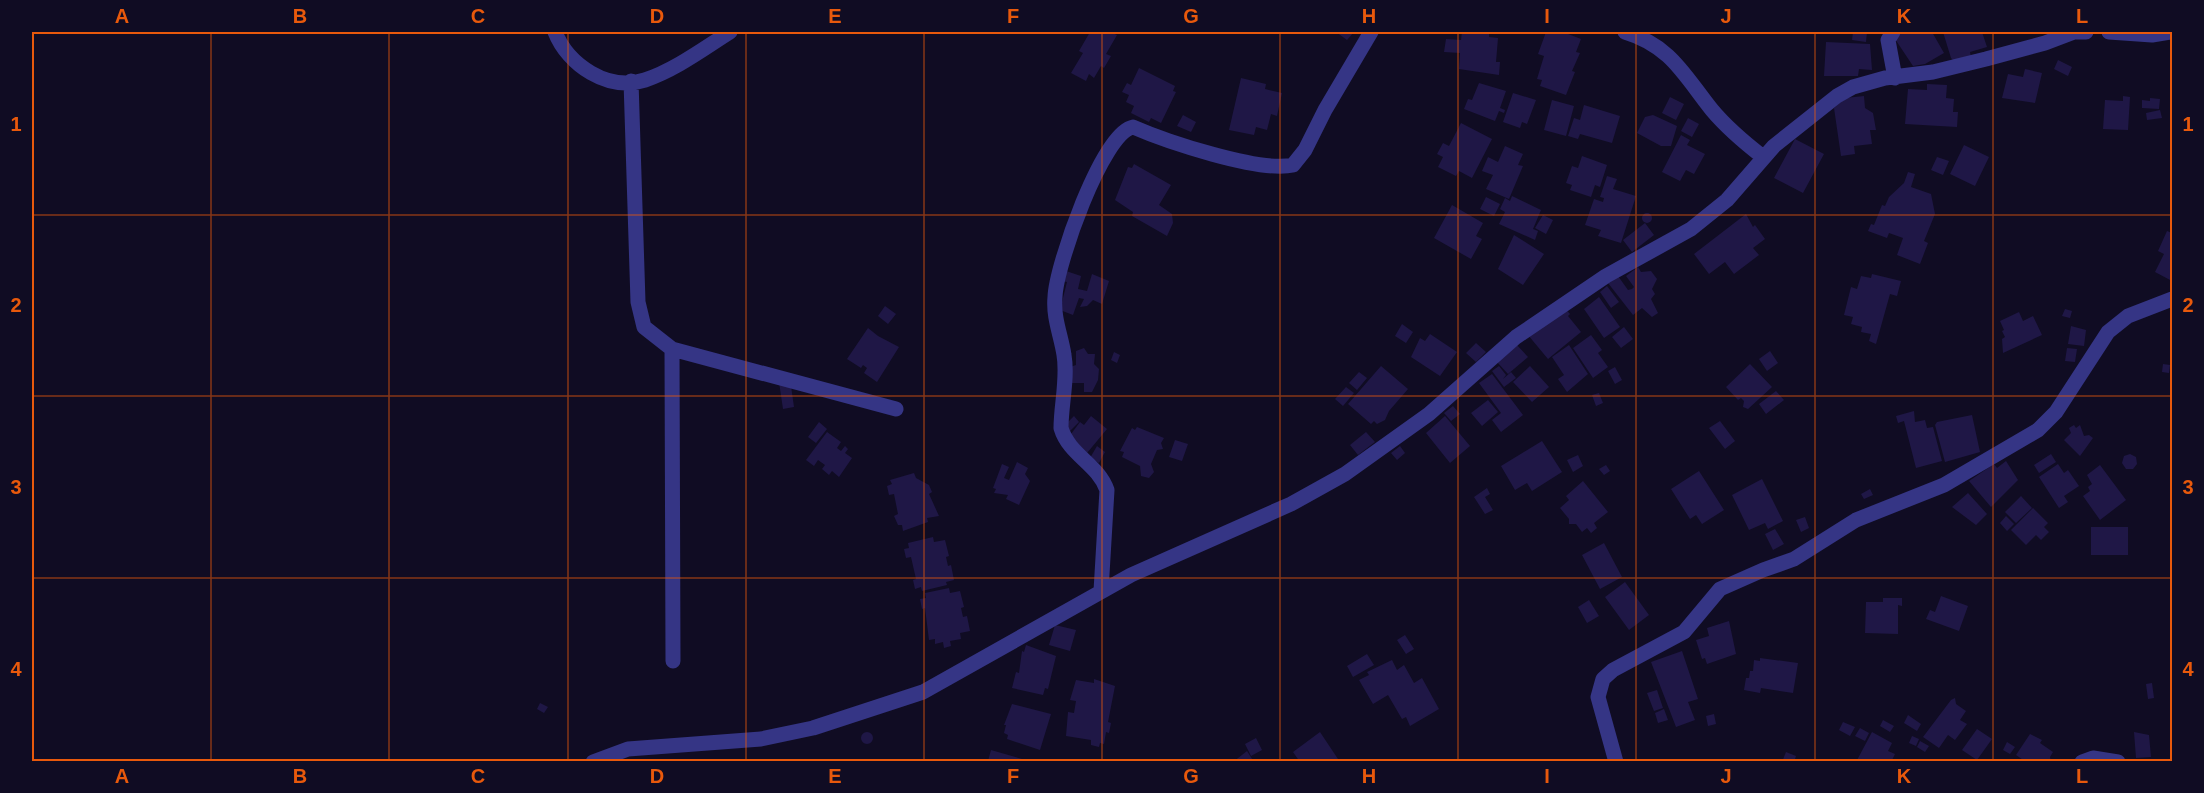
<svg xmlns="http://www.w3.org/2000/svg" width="2204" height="793" viewBox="0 0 2204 793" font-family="Arial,sans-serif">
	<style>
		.building { fill: #1f1746 }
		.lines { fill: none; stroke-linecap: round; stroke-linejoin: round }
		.minor { stroke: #353585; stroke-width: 15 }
		.grid { fill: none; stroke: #e8590c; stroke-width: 1.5; stroke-opacity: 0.55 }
		.neatline { fill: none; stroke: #e8590c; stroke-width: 2 }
		.grid-label { font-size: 20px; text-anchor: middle; font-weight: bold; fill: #e8590c }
	</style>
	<rect width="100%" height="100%" fill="#100c23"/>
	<!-- building -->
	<path class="building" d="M1090 32 1108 34 1110 32 1117 35 1106 54 1111 56 1104 68 1101 66 1094 78 1089 74 1086 81 1071 73 1083 53 1079 51Z
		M1336 32H1354L1347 40Z
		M1462 32H1489V37L1498 38 1496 62H1500L1499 75 1459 69 1460 53 1444 52 1446 39 1461 40Z
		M1546 32H1563L1581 39 1576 52 1580 53 1572 71 1575 72 1566 95 1540 86 1542 80 1537 79 1544 56 1538 54Z
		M1853 32H1867L1866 42 1852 40Z
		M1900 32H1932L1944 53 1925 64 1913 66 1893 36Z
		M1943 32H1982L1987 47 1970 52 1971 57 1955 62 1951 58Z
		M1826 42 1870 44 1872 70 1859 69 1858 76H1824Z
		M2058 60 2072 67 2068 76 2054 69Z
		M1139 68 1175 86 1173 91 1176 92 1161 123 1151 118 1149 122 1131 113 1134 106 1126 102 1129 95 1122 92 1127 83 1131 85Z
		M2025 69 2042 73 2035 103 2002 98 2008 74 2023 77Z
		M1241 78 1266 84 1265 89 1282 93 1277 116 1271 114 1267 130 1256 127 1254 135 1229 130Z
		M1479 83 1506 91 1500 108 1505 110 1504 113 1499 111 1495 121 1464 109 1468 99 1472 100Z
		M1927 84 1947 85 1946 98 1954 99 1953 112H1958L1957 127 1905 124 1908 89 1927 90Z
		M1513 93 1536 100 1527 124 1522 122 1520 128 1503 122Z
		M1864 96 1865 108 1873 113 1876 130H1870L1872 144 1854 146 1855 154 1841 156 1834 108 1845 98Z
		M2123 96 2130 97 2128 130 2103 129 2105 100 2123 101Z
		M1670 97 1684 104 1676 120 1662 113Z
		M2150 98 2160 99 2159 109 2142 108V100L2150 101Z
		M1552 100 1574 106 1566 136 1544 130Z
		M1584 105 1620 116 1612 143 1580 134 1578 139 1568 136 1574 118 1580 120Z
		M2160 110 2162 118 2147 120 2146 113Z
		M1183 115 1196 122 1191 132 1177 126Z
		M1653 115 1677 126 1671 146H1661L1637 133 1645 117Z
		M1688 118 1699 124 1692 137 1681 131Z
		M1461 123 1492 139 1472 178 1459 171 1456 176 1438 167 1443 157 1437 154 1443 143 1449 146Z
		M1681 135 1690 140 1687 145 1705 154 1694 174 1686 170 1680 181 1662 172Z
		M1795 139 1824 154 1803 193 1774 178Z
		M1964 145 1989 157 1975 186 1950 174Z
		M1505 146 1523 154 1518 165 1523 166 1509 199 1486 189 1493 175 1482 171 1488 157 1498 162Z
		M1582 156 1607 165 1600 187 1595 185 1591 197 1570 190 1572 185 1566 183 1572 166 1578 168Z
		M1937 157 1949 161 1943 175 1931 170Z
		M1134 164 1171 185 1159 205 1172 214 1173 223 1167 236 1132 216 1133 212 1115 200 1128 167 1132 168Z
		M1908 172 1915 174 1911 187 1931 194 1935 214 1924 241 1928 243 1920 264 1897 255 1903 238 1889 233 1887 238 1868 231 1871 224 1874 225 1882 205 1885 206 1889 197 1904 183Z
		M1607 176 1617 179 1613 189 1636 196 1621 243 1598 236 1601 230 1585 225 1594 199 1603 202 1604 198 1600 197Z
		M1512 196 1541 210 1533 229 1538 231 1535 240 1499 224 1505 212 1500 209 1505 198 1510 201Z
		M1486 197 1500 204 1494 216 1480 209Z
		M1452 205 1483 223 1476 236 1482 239 1471 259 1434 238Z
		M1642 218a5 5 0 1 1 10 0a5 5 0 1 1-10 0Z
		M1746 214 1753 227 1755 225 1765 239 1753 248 1759 255 1734 274 1725 262 1709 274 1694 254Z
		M1543 215 1553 220 1546 234 1535 228Z
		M1645 223 1654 235 1632 252 1623 240Z
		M2167 231 2172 233V281L2155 272 2164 254 2158 251Z
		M1514 235 1544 254 1523 285 1498 269Z
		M1638 267 1641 272 1651 271 1657 279 1652 289 1655 294 1651 299 1658 313 1652 317 1642 308 1633 315 1608 283 1618 276 1628 290 1632 289 1634 287 1626 276Z
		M1066 271 1081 276 1078 289 1087 291 1092 274 1109 281 1102 304 1093 300 1087 306 1080 307 1084 299 1079 298 1073 315 1060 310 1067 282 1061 281Z
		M1872 274 1901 281 1897 296 1890 294 1876 344 1869 341 1871 334 1861 332 1862 327 1851 324 1853 317 1844 315 1851 287 1857 289 1861 276 1871 278Z
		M1607 286 1619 302 1611 308 1600 292Z
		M1599 297 1620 327 1604 338 1584 309Z
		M885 306 896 314 888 324 878 316Z
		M1563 306 1570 314 1568 316 1581 332 1548 359 1528 335Z
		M2065 309 2072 311 2070 318 2062 316Z
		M2019 312 2023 321 2033 316 2042 335 2003 353 2002 339 2005 337 2002 331 2004 330 2000 321Z
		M1402 324 1413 332 1406 343 1395 336Z
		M2071 326 2086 330 2084 346 2068 344Z
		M1624 327 1633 339 1621 348 1612 337Z
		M868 328 878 336 899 347 877 382 864 373 867 368 863 365 861 368 847 359Z
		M1430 334 1457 352 1440 376 1411 357 1420 338 1425 341Z
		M1591 335 1602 350 1598 353 1608 367 1593 378 1573 348Z
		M1476 343 1486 352 1476 362 1466 353Z
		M1516 344 1528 357 1508 374 1497 362Z
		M1569 345 1588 374 1567 392 1558 379 1564 375 1552 357Z
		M1084 348 1088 354H1095L1094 364 1099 369 1098 380 1092 392H1084V383H1070V367L1076 365V351Z
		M2067 348 2077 349 2075 362 2065 361Z
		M1770 351 1778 363 1767 371 1759 359Z
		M1114 352 1120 355 1117 363 1111 360Z
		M1750 364 1772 387 1748 409 1743 407 1744 401 1741 398 1738 400 1726 387Z
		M2163 364 2170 365 2169 373 2162 372Z
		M1381 366 1408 389 1389 411 1385 420 1377 424 1374 421 1371 424 1348 404Z
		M1499 366 1506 375 1503 379 1511 372 1516 378 1504 387 1492 371Z
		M1530 366 1549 387 1532 402 1513 382Z
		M1615 367 1622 380 1615 384 1608 371Z
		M1359 372 1367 378 1357 390 1349 383Z
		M1492 374 1523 415 1501 432 1492 420 1501 413 1479 383Z
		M779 382 791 386 794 407 783 409Z
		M1346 387 1354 393 1343 406 1335 399Z
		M1776 391 1784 400 1766 414 1759 404Z
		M1599 393 1603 403 1596 406 1592 395Z
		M1488 400 1498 412 1482 426 1471 413Z
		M1453 406 1460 414 1451 421 1444 413Z
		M1914 411 1915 422 1925 420 1927 428 1933 427 1942 461 1916 468 1904 421 1898 423 1896 416Z
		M1972 415 1980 452 1945 462 1935 425 1937 422Z
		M1074 416 1079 422 1070 431 1064 426Z
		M1091 416 1107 429 1087 453 1068 438 1080 422 1084 425Z
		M1445 416 1470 446 1450 463 1426 433Z
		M1720 421 1735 441 1725 449 1709 428Z
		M819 422 827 429 816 443 808 437Z
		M2074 425 2076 428 2080 425 2084 436 2089 435 2093 438 2080 456 2064 440 2071 433 2069 428Z
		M1137 427 1164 438 1161 443 1163 449 1157 450 1151 464 1154 472 1149 478 1141 476 1140 466 1122 457 1124 452 1120 451 1132 428 1135 430Z
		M827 432 841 442 837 448 841 451 845 446 848 449 845 453 852 458 839 477 832 471 829 475 822 469 825 465 818 460 814 466 806 460Z
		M1366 432 1375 442 1358 455 1350 445Z
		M1175 440 1188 444 1182 461 1169 457Z
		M1542 441 1562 472 1532 491 1527 483 1515 490 1501 466Z
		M1097 446 1105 452 1099 463 1090 458Z
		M1400 446 1405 453 1397 460 1391 453Z
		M2051 454 2056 462 2039 473 2034 465Z
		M2130 454 2136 457 2137 464 2133 469H2126L2122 463 2124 456Z
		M1578 455 1583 466 1573 472 1567 460Z
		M2006 461 2018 480 1991 507 1969 481 1994 464 1997 468Z
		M1017 462 1028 468 1025 474 1030 481 1019 505 1006 499 1008 495 994 493 996 489 993 488 1002 464 1009 467 1004 478 1009 480Z
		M2058 464 2064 473 2068 470 2079 486 2064 496 2068 502 2059 508 2039 477Z
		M1606 465 1610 471 1604 475 1599 469Z
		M2100 465 2126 500 2100 520 2083 496 2090 491 2088 487 2092 484 2087 475Z
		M1699 471 1724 510 1702 524 1696 515 1690 519 1671 489Z
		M914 473 916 478 929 485 932 492 929 494 939 516 927 518 928 522 903 531 902 525H898L894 516 898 514 894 494 889 495 887 486 892 484 890 480Z
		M1762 479 1783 521 1768 529 1765 523 1749 530 1732 495Z
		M1583 481 1608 512 1594 523 1597 528 1591 533 1587 528 1582 532 1576 524H1569V519L1560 508 1569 500 1566 496Z
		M1487 488 1490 494 1485 497 1493 510 1485 514 1474 497Z
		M1870 489 1873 495 1864 499 1861 494Z
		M1968 493 1987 514 1976 525 1952 507Z
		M2021 496 2032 508 2016 523 2005 512Z
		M2033 508 2048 523 2044 527 2049 532 2041 540 2036 535 2026 545 2011 530Z
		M2006 516 2014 524 2007 531 2000 523Z
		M1805 517 1809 528 1801 532 1796 520Z
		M2091 527H2128V555H2091Z
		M1775 529 1784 544 1773 550 1765 534Z
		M933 537 934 542 945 540 949 556 946 557 948 566 951 565 954 580 946 582 947 585 922 591 921 587 915 589 913 580 916 579 911 557 906 558 904 549 909 548 908 543Z
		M1604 543 1622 577 1600 589 1582 555Z
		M1625 582 1649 615 1629 630 1605 597Z
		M949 588 950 593 960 591 964 607 961 608 963 617 967 616 970 631 960 633 961 639 950 641 951 646 944 648 943 642 935 644V639L929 640 925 608 922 609 920 599 926 598 925 593Z
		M1941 596 1968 606 1959 631 1926 619 1930 610 1935 612Z
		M1883 598H1902V606L1898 605V634L1865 633 1866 602H1883Z
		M1589 600 1599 616 1587 623 1578 607Z
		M1729 621 1736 654 1707 664 1705 658 1702 659 1696 640 1709 636 1707 628Z
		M1055 625 1076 630 1070 651 1049 645Z
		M1405 635 1414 649 1406 654 1397 640Z
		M1026 645 1056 656 1048 689 1045 688 1043 695 1012 688 1016 672 1019 673 1022 651 1024 652Z
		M1682 651 1698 699 1688 702 1695 720 1676 727 1651 662Z
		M1367 654 1374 665 1353 677 1347 666Z
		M1760 658 1798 663 1793 693 1761 688 1760 693 1744 690 1746 678H1749L1750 671H1753L1754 660 1760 661Z
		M1392 660 1397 670 1404 665 1414 683 1422 678 1439 709 1410 726 1406 717 1402 719 1388 695 1373 704 1359 680 1369 675 1367 672Z
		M1094 679 1115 686 1108 722 1111 723 1109 733 1106 732 1104 744 1100 743 1099 747 1091 745V740L1066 736 1068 712 1074 713 1076 701 1070 700 1076 680 1094 683Z
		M2152 683 2154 698 2148 699 2146 684Z
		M1657 690 1663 708 1654 711 1647 693Z
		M1955 698 1956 704 1966 711 1960 720 1967 724 1955 740 1948 735 1939 748 1923 737 1951 700Z
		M540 703 548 707 544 713 537 709Z
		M1012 704 1051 714 1040 750 1007 739 1008 735 1004 733 1006 725H1004Z
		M1664 709 1668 720 1658 723 1655 713Z
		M1714 714 1716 724 1708 726 1706 716Z
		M1908 715 1921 724 1917 731 1904 723Z
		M1883 720 1894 726 1890 732 1880 726Z
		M1843 722 1855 727 1850 736 1839 730Z
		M1860 728 1869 733 1865 741 1855 736Z
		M1977 729 1992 739 1977 760 1962 750Z
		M861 738a6 6 0 1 1 12 0a6 6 0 1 1-12 0Z
		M1320 732 1340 762H1300L1293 752Z
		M1872 732 1892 743 1888 751 1895 754 1891 762H1856Z
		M2134 732 2149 735 2151 757 2136 758Z
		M2030 734 2042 740 2040 743 2053 752 2050 757 2051 762H2026L2016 755Z
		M1912 736 1919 739 1916 746 1909 743Z
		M1256 738 1262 750 1251 756 1245 744Z
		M1920 741 1929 746 1925 752 1917 747Z
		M2007 742 2015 747 2010 754 2003 750Z
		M991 750 1022 759 1021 762 988 761Z
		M1247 751 1254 762H1233Z
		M1786 752 1796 756 1794 762H1782Z"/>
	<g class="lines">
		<!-- minor -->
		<path class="minor" d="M555 32C568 65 608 92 645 80 675 70 703 49 730 32
			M1625 32C1671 46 1684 75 1712 110 1727 128 1745 143 1763 157
			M1893 32 1888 40 1895 78
			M2109 32 2152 35 2170 32
			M631 81 638 302 644 327 672 349 896 409
			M672 349 673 661
			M1101 591 1107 490C1098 464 1069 455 1061 428 1061 405 1068 378 1064 355 1061 335 1053 318 1055 297 1056 266 1102 133 1133 127 1165 141 1260 173 1293 165L1305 150 1325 110 1371 32
			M593 762 628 749 761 739 813 728 923 692 1131 575 1291 504 1345 474 1429 414 1516 337 1606 276 1691 229 1727 200 1774 146 1837 96 1853 87 1885 78 1933 72 1986 59 2045 43 2074 32H2086
			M1616 762 1598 697 1603 679 1613 670 1684 632 1720 589 1763 570 1794 559 1856 520 1944 485 2038 430 2056 412 2108 332 2128 316 2172 299
			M2082 762 2093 758 2118 762"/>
	</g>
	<!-- grid -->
	<path class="grid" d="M211 32V762M389 32V762M568 32V762M746 32V762M924 32V762M1102 32V762M1280 32V762M1458 32V762M1636 32V762M1815 32V762M1993 32V762M32 215H2172M32 396H2172M32 578H2172"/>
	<!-- border -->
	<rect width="2204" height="793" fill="none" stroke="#100c23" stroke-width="66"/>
	<rect x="33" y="33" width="2138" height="727" class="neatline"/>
	<g class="grid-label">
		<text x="122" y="23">A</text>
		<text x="300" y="23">B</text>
		<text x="478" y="23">C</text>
		<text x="657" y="23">D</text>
		<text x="835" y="23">E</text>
		<text x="1013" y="23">F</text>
		<text x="1191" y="23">G</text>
		<text x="1369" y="23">H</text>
		<text x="1547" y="23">I</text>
		<text x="1726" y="23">J</text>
		<text x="1904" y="23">K</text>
		<text x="2082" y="23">L</text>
		<text x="16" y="131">1</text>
		<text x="2188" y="131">1</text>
		<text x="16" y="312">2</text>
		<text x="2188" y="312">2</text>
		<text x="16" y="494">3</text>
		<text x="2188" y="494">3</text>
		<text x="16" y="676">4</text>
		<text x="2188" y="676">4</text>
		<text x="122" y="783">A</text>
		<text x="300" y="783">B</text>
		<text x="478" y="783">C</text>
		<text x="657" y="783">D</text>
		<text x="835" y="783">E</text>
		<text x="1013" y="783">F</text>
		<text x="1191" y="783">G</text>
		<text x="1369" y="783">H</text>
		<text x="1547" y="783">I</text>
		<text x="1726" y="783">J</text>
		<text x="1904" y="783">K</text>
		<text x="2082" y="783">L</text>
	</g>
</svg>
